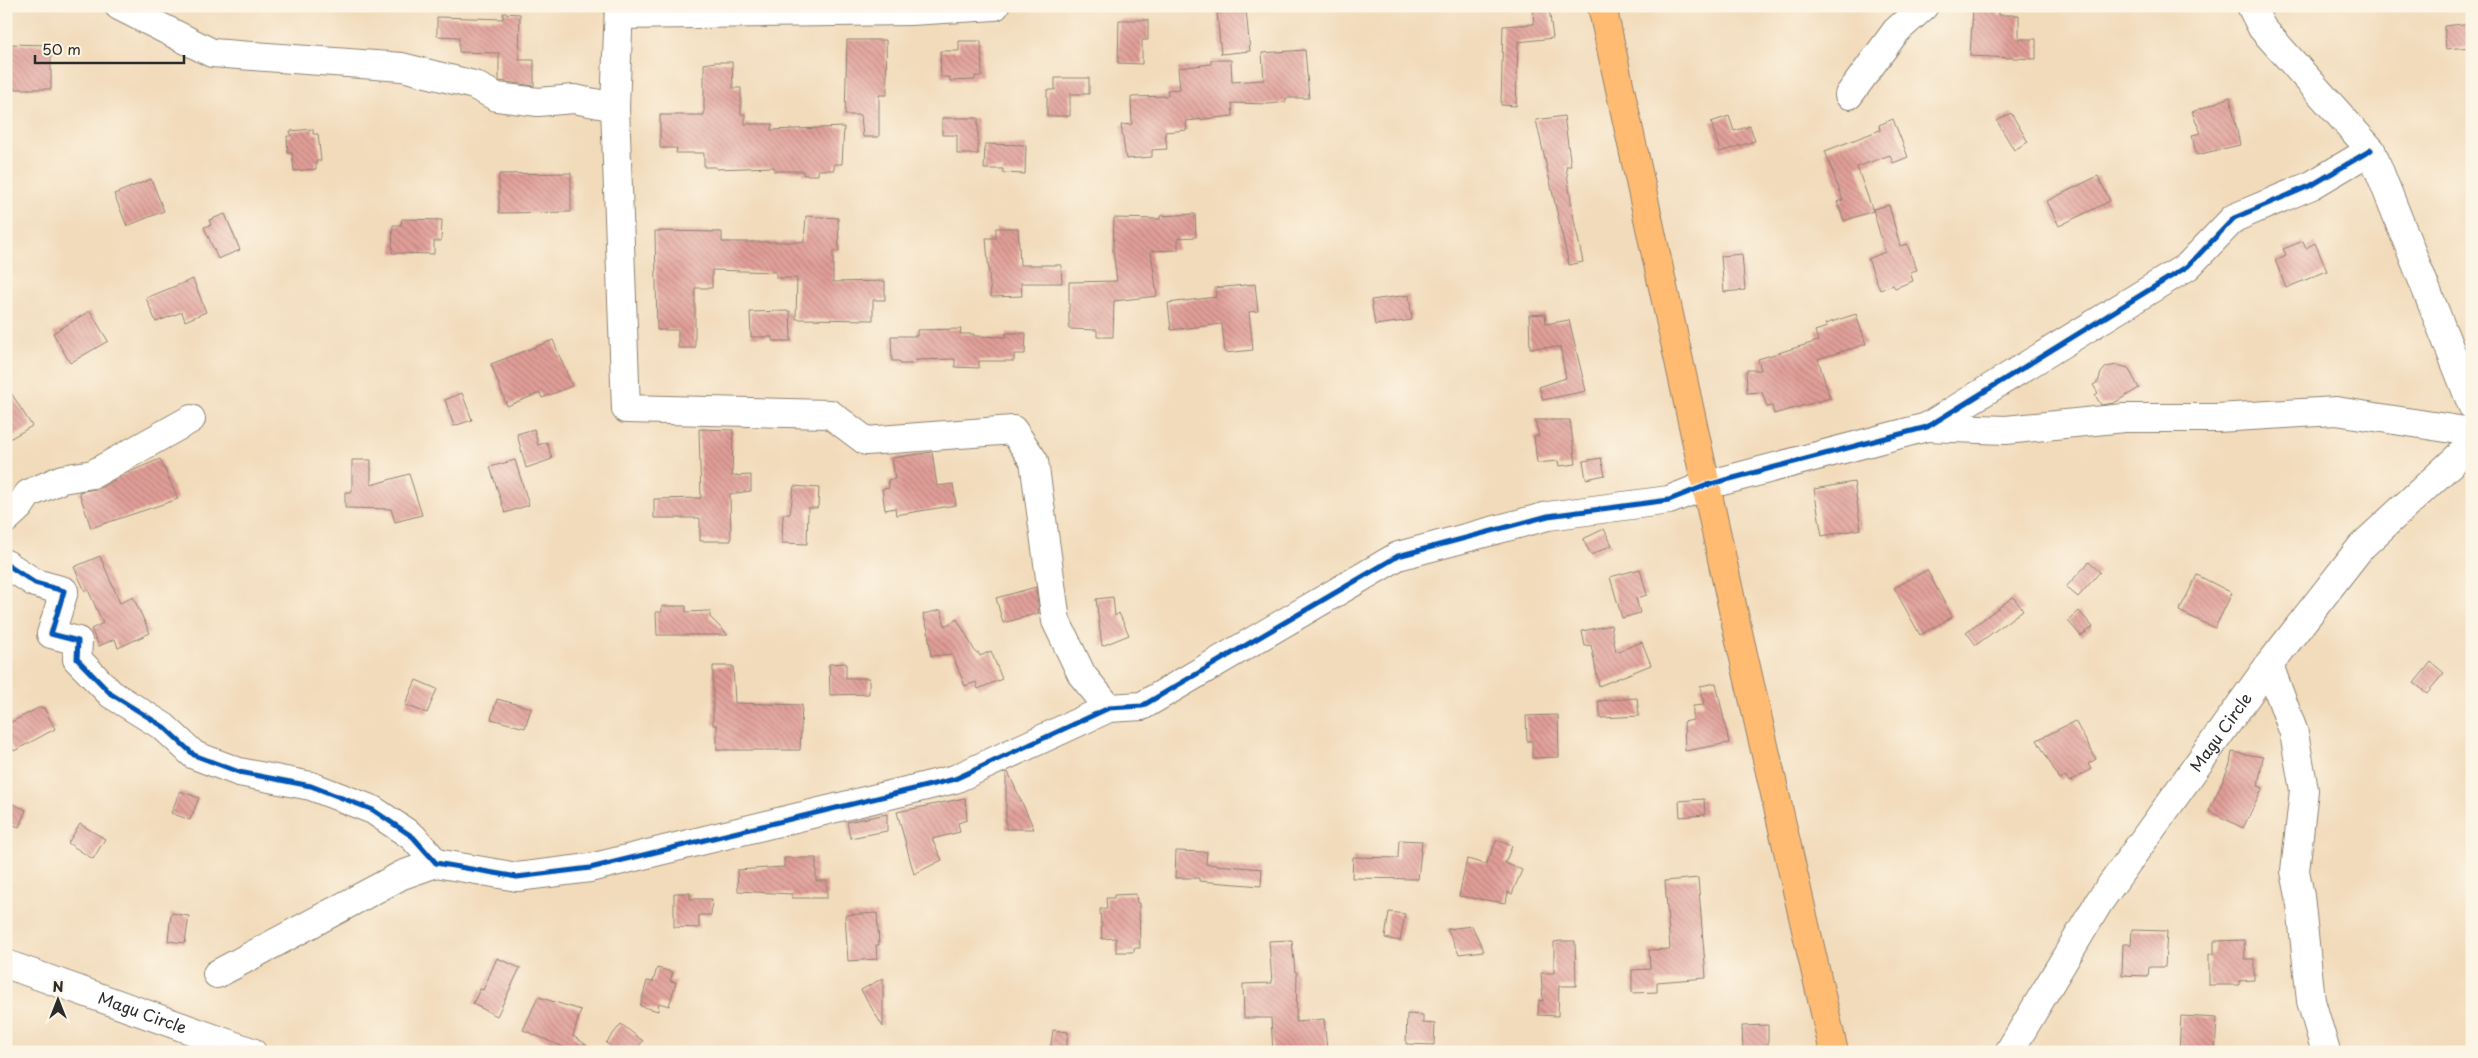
<svg xmlns="http://www.w3.org/2000/svg" width="2478" height="1058" viewBox="0 0 2478 1058" font-family="'Playpen Sans',sans-serif">
	<style>
		.building { fill: url(#building-back-hatch) }
		.lines { fill: none; stroke-linecap: round; stroke-linejoin: round }
		.minor-casing { stroke: #8e8373; stroke-width: 30 }
		.major-casing { stroke: #8e8373; stroke-width: 30 }
		.minor { stroke: #fff; stroke-width: 28 }
		.major { stroke: #ffbb71; stroke-width: 28 }
		.cycleway-casing { stroke: #fcf5e5; stroke-width: 8 }
		.cycleway { stroke: #0057b8; stroke-width: 5 }
		.labels { text-anchor: middle; stroke-width: 4.5; stroke-linejoin: round; paint-order: stroke }
		.street-label { font-size: 16px; fill: #2b2b2b; stroke: #fcf5e5 }
	</style>
	<defs>
		<pattern id="building-back-hatch" width="6" height="6" patternUnits="userSpaceOnUse" patternTransform="scale(1.25)"><rect width="6" height="6" fill="#e19e98"/><path d="M-1 5l2 2M0 0l6 6M5-1l2 2" fill="none" stroke="#b7817c"/></pattern>
	</defs>
	<rect width="100%" height="100%" fill="#fcf5e5"/>
	<filter id="ink" filterUnits="userSpaceOnUse"><feTurbulence type="fractalNoise" baseFrequency=".02" numOctaves="2"/><feDisplacementMap in="SourceGraphic" scale="10" xChannelSelector="R" yChannelSelector="G"/><feConvolveMatrix kernelMatrix="1 2 1 2 8 2 1 2 1" color-interpolation-filters="sRGB"/></filter>
	<filter id="wash" filterUnits="userSpaceOnUse"><feTurbulence type="fractalNoise" baseFrequency=".0096" numOctaves="4" result="noise"/><feDisplacementMap in="SourceGraphic" scale="20" xChannelSelector="R" yChannelSelector="G"/><feGaussianBlur stdDeviation="1.12" result="paint"/><feColorMatrix in="noise" values="0 0 0 0 0 0 0 0 0 0 0 0 0 0 0 0 0 1.4 0 .05"/><feComposite in="paint" operator="in"/></filter>
	<g filter="url(#wash)">
		<rect width="100%" height="100%" fill="#f2dbbb"/>
		<g id="blocks">
			<!-- building -->
			<path class="building" d="M1549 8 1553 38 1518 42 1516 106 1501 105 1503 26 1534 24 1533 10Z
				M1973 8 1998 9V15H2019V39H2036V59L1970 56Z
				M1246 10 1250 51 1221 54 1217 12Z
				M503 13 520 14 519 60H534V86L499 81V53L459 52V37L437 36V17L503 19Z
				M1119 20H1148V40H1142V64L1118 63Z
				M2472 23V47L2446 49 2444 26Z
				M847 40H886L887 95H879V137H863L861 115H845Z
				M959 41H981L982 76H975V80L950 81V77H941L940 51H959Z
				M6 44 51 45V89H6Z
				M1305 50 1309 98H1286V102L1269 104 1232 103 1233 116 1186 121 1187 130 1165 132 1167 149 1152 150V157L1126 159 1121 125 1132 124 1131 97 1168 96 1167 90 1180 89 1178 68 1211 64V60H1231L1232 82 1264 80 1262 53Z
				M715 62H732L733 88H741V114H745V124H772L771 130 844 127 842 164H834V170H818V175H803V171H774V167L716 169V167H704V153H676L677 148H660V115H704V64Z
				M1055 78H1089V94H1070V116H1047V90H1055Z
				M2230 97 2240 145 2196 155 2192 135 2201 133 2192 112Z
				M2011 113 2028 142 2014 150 1997 121Z
				M1564 116 1571 166H1566L1573 215 1583 262 1569 265 1536 120Z
				M1729 116 1734 131 1750 126 1755 141 1720 152 1711 122Z
				M942 118H978V154H957V135H942Z
				M1893 119 1908 157 1893 163 1890 155 1857 167 1873 211 1844 221 1837 202 1843 200 1825 151 1880 130 1879 125Z
				M313 129V134H318L321 161H316V169L294 171 292 153H288L287 136H291L290 131Z
				M985 144 1026 145 1025 174 1003 173V169H984Z
				M571 173V212L499 213V174Z
				M2098 176 2110 201 2059 226 2047 201Z
				M151 179 164 211 127 226 114 194Z
				M1889 205 1900 246 1907 244 1917 270 1910 272 1913 281 1895 288 1893 285 1880 290 1868 259 1885 252 1873 209Z
				M225 214 240 250 218 259 204 227 211 225 209 220Z
				M1195 214 1196 237 1178 238V250L1151 251 1157 296 1114 301 1113 337H1097V330L1069 329V282L1117 281 1113 251 1114 218 1160 219V216Z
				M806 216 838 218 839 251H833V282L885 281V300H873V320L796 319 797 278H776V272L712 270V288H695V348H678V330H657L655 231 722 232V242H804Z
				M402 219 442 220 441 241H434V254L392 253 393 225H401Z
				M996 228H1018L1020 265H1061L1062 283H1021L1022 296 991 297 986 238H996Z
				M2303 241 2306 248 2315 243 2327 271 2286 288 2275 260 2286 255 2283 249Z
				M1742 254 1745 290 1724 292 1721 256Z
				M193 279 206 312 185 321 182 312 156 322 146 298Z
				M1255 284 1258 311 1249 312 1253 350 1225 353 1222 324 1171 330 1168 303 1216 297 1215 288Z
				M1409 295 1412 320 1375 325 1371 300Z
				M90 311 108 341 70 363 53 333Z
				M790 311 791 341H772V337H751L750 312Z
				M1545 314 1546 324 1569 320 1586 391 1543 400 1539 387 1566 378 1560 347 1530 348 1529 315Z
				M1856 314 1866 344 1818 359 1830 398 1774 414 1772 406 1767 407 1762 392 1747 393 1746 370H1761L1758 359 1818 341 1815 331 1827 327 1825 324Z
				M961 329 960 334H974V336L1006 337V333H1026L1025 354H1014V361H979V368L955 367V359L916 360V364H900L899 361H892L891 336H917V330Z
				M553 340 572 386 542 398 540 393 507 406 491 364Z
				M2117 365 2128 368 2139 388 2114 403 2101 405 2095 395 2098 393 2093 385 2098 382 2101 373 2106 367Z
				M6 385 32 426 6 441Z
				M462 393 472 420 454 426 445 400Z
				M1535 420H1570L1576 464 1559 466 1558 461 1537 463 1534 436H1539Z
				M534 429 538 445 547 442 552 459 526 468 517 434Z
				M699 429 733 430 732 476 751 475V491L730 494 731 541H700V518H654V499L701 498Z
				M932 452 937 486 953 484 956 505 896 515 895 508 885 510 882 489 889 488 888 480 895 479 892 458Z
				M1601 458 1605 475 1586 479 1583 461Z
				M160 459 178 499 91 528 79 492 100 488 127 473Z
				M352 460H371V485L409 474 422 515 395 522 391 509 345 508V492H352Z
				M515 460 529 505 505 513 490 467Z
				M1854 482 1861 529 1822 536 1814 489Z
				M794 486 819 488 818 506 817 508H808L807 544 782 543 783 514H790Z
				M1604 529 1612 545 1591 555 1583 539Z
				M100 556 120 603 133 597 150 633 118 648 115 639 99 646 91 629 103 623 88 590 85 591 74 567Z
				M2089 562 2100 572 2078 597 2066 587Z
				M1640 569 1647 595 1636 598 1640 613 1622 618 1610 577Z
				M1927 570 1952 617 1920 635 1894 588Z
				M2197 575 2232 593 2215 628 2179 611Z
				M1036 587 1039 613 1003 623 996 598Z
				M1113 597 1115 616 1119 613 1129 635 1102 646 1096 599Z
				M2013 597 2023 610 1976 645 1966 632Z
				M662 606H686V612L710 611V617L728 635H657L656 612H662Z
				M941 610 945 626 957 619 976 653 978 652 980 656 991 651 1002 679 978 689 976 682 965 686 952 654 931 656 928 630 923 614Z
				M2079 611 2093 627 2081 636 2068 621Z
				M1611 625 1616 652 1642 642 1651 665 1599 686 1591 645 1585 646 1582 631Z
				M2431 662 2444 673 2427 693 2414 683Z
				M846 663V678H869V694L830 695 829 664Z
				M713 666H733L735 703 802 705 800 750H717V725H713Z
				M416 680 437 689 427 713 405 705Z
				M1716 683 1729 743 1685 751 1684 722 1693 720V706L1704 705 1700 686Z
				M1637 698 1639 716 1601 718 1598 701Z
				M497 699 531 708 525 728 491 719Z
				M38 708H44L55 729 14 751 6 737V725Z
				M1558 715 1559 757 1532 758V741H1527L1526 716Z
				M2075 721 2096 759 2088 764 2091 769 2069 782 2066 776 2060 780 2037 740Z
				M2232 752 2263 757 2258 786 2263 788 2243 828 2209 811 2230 764Z
				M1008 772 1034 829H1006V773Z
				M180 791 199 798 190 820 171 813Z
				M965 798 967 820 958 823 960 832 932 839 942 860 914 874 897 812Z
				M1704 799 1705 815 1680 817 1679 801Z
				M6 801 26 810 19 827 6 822Z
				M887 814V831L850 838 847 822Z
				M80 824 105 839 93 859 68 843Z
				M1399 840 1422 841 1418 879 1352 878 1353 857 1398 858Z
				M1497 840 1512 846 1505 863 1522 870 1512 894 1508 892 1506 903 1459 896 1467 859 1486 864Z
				M1176 851 1207 852 1206 864 1262 869 1261 886 1199 881V878H1175Z
				M784 858H816V881H827V898H792V894L738 891 737 870 784 867Z
				M1698 878 1706 978 1657 982V992L1632 993V970L1650 969 1649 950 1670 949 1665 881Z
				M674 893H690V899H712L711 915H699V928L674 927Z
				M1136 894 1137 903H1139L1140 948H1134V952H1116V938L1102 939 1100 909H1107L1106 898H1114V895Z
				M1389 912 1405 914 1400 941 1385 938Z
				M171 913 189 916 185 943 168 941Z
				M877 913 879 945H876L877 959 848 961 845 915Z
				M1472 926 1484 951 1459 954 1447 929Z
				M2132 930 2167 931 2165 967H2149L2148 976 2122 975 2123 944H2131Z
				M1292 940 1295 972H1297L1296 1022 1324 1019 1327 1050 1273 1052 1271 1018H1244L1243 984 1272 983 1269 941Z
				M2244 940 2245 959H2254V980L2239 981V985H2209V954H2214V941Z
				M1561 941H1575L1576 986H1559L1558 1016 1538 1015 1539 1000 1543 1001 1541 973H1554V942Z
				M497 958 520 968 497 1016 473 1004 480 989 483 990Z
				M657 968 673 972 670 981 676 982 669 1006 659 1003 658 1011 640 1006 647 981 653 982Z
				M883 978V1027L861 990Z
				M538 997 581 1010 573 1036 597 1052H575L523 1030Z
				M1407 1014 1423 1015V1023L1435 1024 1434 1045 1406 1044Z
				M2181 1016 2217 1018 2215 1052H2179Z
				M621 1024 643 1041 634 1052H618L606 1043Z
				M1768 1025V1052H1743L1742 1026Z
				M1053 1030 1068 1032 1066 1052H1050Z"/>
		</g>
	</g>
	<g filter="url(#ink)">
		<use href="#blocks" fill-opacity="0" stroke="#8e8373" stroke-width="1"/>
		<g class="lines">
			<defs>
				<g id="minor">
					<path d="M119 6 212 53 402 67 474 85 497 97 538 102 574 99 615 107"/>
					<path d="M619 6 615 107 626 409 830 414 866 441 1013 430 1034 461 1056 621 1082 675 1109 708"/>
					<path d="M2251 6 2262 28 2371 150 2472 405"/>
					<path d="M619 15 910 11 995 6"/>
					<path d="M1849 95 1896 31 1924 6"/>
					<path d="M1927 427 2006 430 2124 418H2217L2336 411 2472 432"/>
					<path d="M6 519 20 506 28 494 62 479 93 474 191 419"/>
					<path d="M6 564 35 583 64 591 51 634 78 641 77 659 111 694 164 727 194 755 239 772 311 786 373 810 413 837 436 863 517 877 590 868 955 779 1109 708 1142 706 1398 556 1548 516 1669 500 1707 485 1927 427 2188 266 2234 218 2312 185 2371 150"/>
					<path d="M2269 665 2294 733 2304 790 2295 871 2300 896 2311 1001 2326 1052"/>
					<path id="s1" d="M6 964 252 1052"/>
					<path d="M217 974 402 875 436 863"/>
					<path id="s2" d="M2009 1052 2099 902 2269 665 2361 547 2472 444"/>
				</g>
				<path id="major" d="M1602 6 1735 619 1834 1052"/>
			</defs>
			<!-- minor casing -->
			<use href="#minor" class="minor-casing"/>
			<!-- major casing -->
			<use href="#major" class="major-casing"/>
			<!-- minor -->
			<use href="#minor" class="minor"/>
			<!-- major -->
			<use href="#major" class="major"/>
			<defs>
				<path id="cycleway" d="M6 564 35 583 64 591 51 634 78 641 77 659 111 694 164 727 194 755 239 772 311 786 373 810 413 837 436 863 517 877 590 868 955 779 1109 708 1142 706 1398 556 1548 516 1669 500 1707 485 1927 427 2188 266 2234 218 2312 185 2371 150"/>
			</defs>
			<!-- cycleway casing -->
			<use href="#cycleway" class="cycleway-casing"/>
			<!-- cycleway -->
			<use href="#cycleway" class="cycleway"/>
		</g>
	</g>
	<g class="labels">
		<!-- street labels -->
		<g class="street-label">
			<text dy="6" stroke="none"><textPath href="#s2" startOffset="384">Magu Circle</textPath></text>
			<text dy="6" stroke="none"><textPath href="#s1" startOffset="145">Magu Circle</textPath></text>
		</g>
	</g>
	<!-- margin -->
	<rect width="2478" height="1058" fill="none" stroke="#fcf5e5" stroke-width="25"/>
	<!-- north arrow -->
	<g transform="translate(58 1000)" stroke="#fcf5e5" stroke-width="4" paint-order="stroke">
	<path d="M0-4L9 19L0 12L-9 19Z" fill="#2b2b2b"/>
	<text y="-8" font-size="14" font-weight="bold" text-anchor="middle" fill="#2b2b2b">N</text>
	</g>
	<!-- scale -->
	<path d="M35 55v8h149v-8" fill="none" stroke="#2b2b2b" stroke-width="2.5"/>
	<text x="42" y="55" font-size="15" fill="#2b2b2b" stroke="#fcf5e5" stroke-width="4" paint-order="stroke">50 m</text>
</svg>
